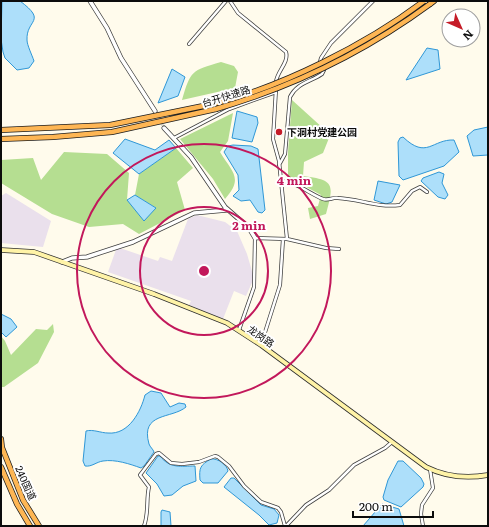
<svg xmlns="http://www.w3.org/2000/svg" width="489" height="527" viewBox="0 0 489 527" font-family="Literata,'Noto Sans SC',serif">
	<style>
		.industrial { fill: #eae0ec }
		.forest { fill: #b5de91 }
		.water { fill: #addffa; stroke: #2f97d6 }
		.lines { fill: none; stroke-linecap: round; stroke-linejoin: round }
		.minor-tunnel { stroke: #dbd7ca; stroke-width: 2.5; stroke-dasharray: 2.5 1; stroke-linecap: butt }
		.minor-casing { stroke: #3f3f3f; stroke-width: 4 }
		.tertiary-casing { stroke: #3f3f3f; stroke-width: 5 }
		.secondary-casing { stroke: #2e2e2e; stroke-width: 5.5 }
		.trunk-casing { stroke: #1d1d1d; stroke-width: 6 }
		.minor { stroke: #fff; stroke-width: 2.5 }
		.tertiary { stroke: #fff; stroke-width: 3.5 }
		.secondary { stroke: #fff3a7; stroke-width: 4 }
		.trunk { stroke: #feb654; stroke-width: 4.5 }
		.trunk-bridge-casing { stroke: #1d1d1d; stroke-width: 6; stroke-linecap: butt }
		.trunk-bridge { stroke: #feb654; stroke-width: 4.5 }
		.ring { fill: none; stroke: #c2185b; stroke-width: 2 }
		.poi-dot { fill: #c51c27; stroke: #fff; stroke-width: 1.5 }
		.labels { text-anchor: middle; stroke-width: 4; stroke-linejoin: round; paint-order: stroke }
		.street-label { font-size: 10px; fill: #0c0c0c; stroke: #fff }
		.poi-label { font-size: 10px; font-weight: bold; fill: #0c0c0c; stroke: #fff; text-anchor: start }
		.centre { fill: #c2185b; stroke: #fff; stroke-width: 2 }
		.ring-label { font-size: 12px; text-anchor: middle; font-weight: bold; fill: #c2185b; stroke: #fff; stroke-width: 4; stroke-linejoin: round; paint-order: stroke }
	</style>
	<rect width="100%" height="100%" fill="#fffbec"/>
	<!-- industrial -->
	<path class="industrial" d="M6 193 51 221 43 247 1 243V196Z
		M197 215 225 222 237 231 247 254 254 278 246 296 234 291 223 319 189 305 191 301 108 272 117 247 158 261 160 257 172 261 188 219Z"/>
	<!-- forest -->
	<path class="forest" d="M221 62 234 66 238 72 235 88 182 100C191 70 191 71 221 62Z
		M292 100 324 129 329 138 323 153 304 162 303 176C335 180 334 184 326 214L310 219 308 208 318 206 321 195 288 177V152Z
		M233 113 228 141 220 152C232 172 244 178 225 199L213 179 180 139Z
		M176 148 193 168 177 182 185 210 139 234 123 224 89 227 52 214 1 183V160L33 158 41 180 64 152 107 154 129 173 127 200 156 208 135 195 139 174Z
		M53 324 54 332 38 363 4 387H1V336L5 341 11 355 36 329 47 330Z"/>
	<!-- water -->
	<path class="water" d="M2 1H20C48 22 26 19 27 40 27 45 32 55 34 61L29 68 17 70 5 58 3 52 1 39Z
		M427 48 438 50 440 69 406 80Z
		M172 69 185 77 178 96 158 103Z
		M237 111 257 117 258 123 252 142 232 138Z
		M488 127V155L473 156 467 136 474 130Z
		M403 137C427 160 432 139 454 140L459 152 444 166 403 180 399 176 398 142 400 138Z
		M125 139 155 150 169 140 176 148 139 174 113 153Z
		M233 145 251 146 258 149 265 210 262 213 258 212 250 200 241 201 233 196 239 190 238 175 224 152 228 146Z
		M439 172 444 174 442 183 448 195 445 199 438 197 421 181 423 178Z
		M378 181 400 185 392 202 386 204 374 200Z
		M135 195 156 208 144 221 127 200Z
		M1 314 11 319 17 327 6 337 1 332Z
		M151 391 161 393 170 407 179 403 185 404 186 407C172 419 140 412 149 444 150 447 153 449 154 452L144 466 141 468C130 464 115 459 103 461 96 462 92 467 85 466L83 461 86 431C93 429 101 433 108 433 129 435 141 411 145 395Z
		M158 456H160C170 469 181 466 195 466L196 481 183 486 172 495 164 496 157 484 146 473Z
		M211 459C218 458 227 465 228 471L218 483H203L200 480C199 468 200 465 211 459Z
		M398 461H403L421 478 424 484 423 487 401 507 384 500 383 497 388 480Z
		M231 478H234L261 505 274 509 279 515 277 523 269 525 259 515 224 487Z
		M382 504 399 509 404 526H363Z
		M162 510 170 512 171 526H161V512Z"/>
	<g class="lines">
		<!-- minor-tunnel -->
		<path class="minor-tunnel" d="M155 111 164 128"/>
		<defs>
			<path id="minor" d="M230 1 238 13 286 52C289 63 277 71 276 82
				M189 44 226 1
				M276 89 273 139 279 161 287 239
				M174 138 229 109 276 92
				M279 165 285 154 290 97C297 83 310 82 322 74L324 70 320 62 321 58 331 43 373 1
				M280 181C295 181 310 194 323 199 328 201 333 197 338 198 360 199 377 208 400 205L412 191 420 187 427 192
				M239 330 254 287 255 238 287 239 326 248 339 249
				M261 345 280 285 283 239
				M144 526C149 513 146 499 149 487L140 475 156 454 159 453 171 463 182 464 199 462 215 456 218 457 229 466 244 486 261 502 278 508 281 512 285 526
				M286 526 306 505 329 490 354 465 385 448 392 442
				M423 526 421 514 422 505 433 488 430 469"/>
			<path id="tertiary" d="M90 1 107 28 121 58 155 111
				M164 128 191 157 225 207 249 228 255 238
				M62 262 72 258 87 257 133 242 194 213 227 210"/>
			<path id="secondary" d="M1 250 34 252 154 294 227 323 261 345 426 467C446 477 466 479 488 475"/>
			<path id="trunk" d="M430 4 434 1
				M1 130 110 125 213 104
				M1 139 53 137 112 132 216 109
				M1 439 2 448
				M1 445 23 500 39 526
				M1 467 17 504 30 526"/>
		</defs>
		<!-- minor casing -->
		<use href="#minor" class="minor-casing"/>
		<!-- tertiary casing -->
		<use href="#tertiary" class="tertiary-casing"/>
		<!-- secondary casing -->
		<use href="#secondary" class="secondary-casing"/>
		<!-- trunk casing -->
		<use href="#trunk" class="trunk-casing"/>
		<!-- minor -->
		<use href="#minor" class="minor"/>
		<!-- tertiary -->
		<use href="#tertiary" class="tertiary"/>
		<!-- secondary -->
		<use href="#secondary" class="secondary"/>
		<!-- trunk -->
		<use href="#trunk" class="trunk"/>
		<defs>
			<path id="trunk-bridge" d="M213 104C282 87 367 44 424 1
				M216 109C292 87 366 51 430 4"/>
		</defs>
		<!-- trunk-bridge casing -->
		<use href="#trunk-bridge" class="trunk-bridge-casing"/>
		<!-- trunk-bridge -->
		<use href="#trunk-bridge" class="trunk-bridge"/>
	</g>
	<!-- distance rings -->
	<g class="ring">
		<circle cx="204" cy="271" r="64"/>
		<circle cx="204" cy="271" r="127"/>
	</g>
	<!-- markers -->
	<circle class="poi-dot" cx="279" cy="132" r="4"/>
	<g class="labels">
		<!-- street labels -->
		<g class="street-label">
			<text transform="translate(226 96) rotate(-17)" y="4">台开快速路</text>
			<text transform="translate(261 336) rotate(35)" y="4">龙岗路</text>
			<text transform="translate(26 483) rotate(66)" y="4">240国道</text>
		</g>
		<!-- poi labels -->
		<g class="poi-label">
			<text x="287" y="136">下洞村党建公园</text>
		</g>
	</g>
	<circle cx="204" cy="271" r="6" class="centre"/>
	<g class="ring-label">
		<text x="294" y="185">4 min</text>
		<text x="249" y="230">2 min</text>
	</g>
	<!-- border -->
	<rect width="489" height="527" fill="none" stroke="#0c0c0c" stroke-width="4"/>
	<!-- north arrow -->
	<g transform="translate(461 28) rotate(135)"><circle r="19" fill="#ffffff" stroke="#9e9e9e"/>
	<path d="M0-3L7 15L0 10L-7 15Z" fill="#c51c27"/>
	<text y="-6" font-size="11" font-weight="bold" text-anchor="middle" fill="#0c0c0c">N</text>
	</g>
	<!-- scale -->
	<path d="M353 511v6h80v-6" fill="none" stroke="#0c0c0c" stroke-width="2"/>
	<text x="359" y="511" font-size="12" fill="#0c0c0c" stroke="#ffffff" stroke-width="3" paint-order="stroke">200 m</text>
</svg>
